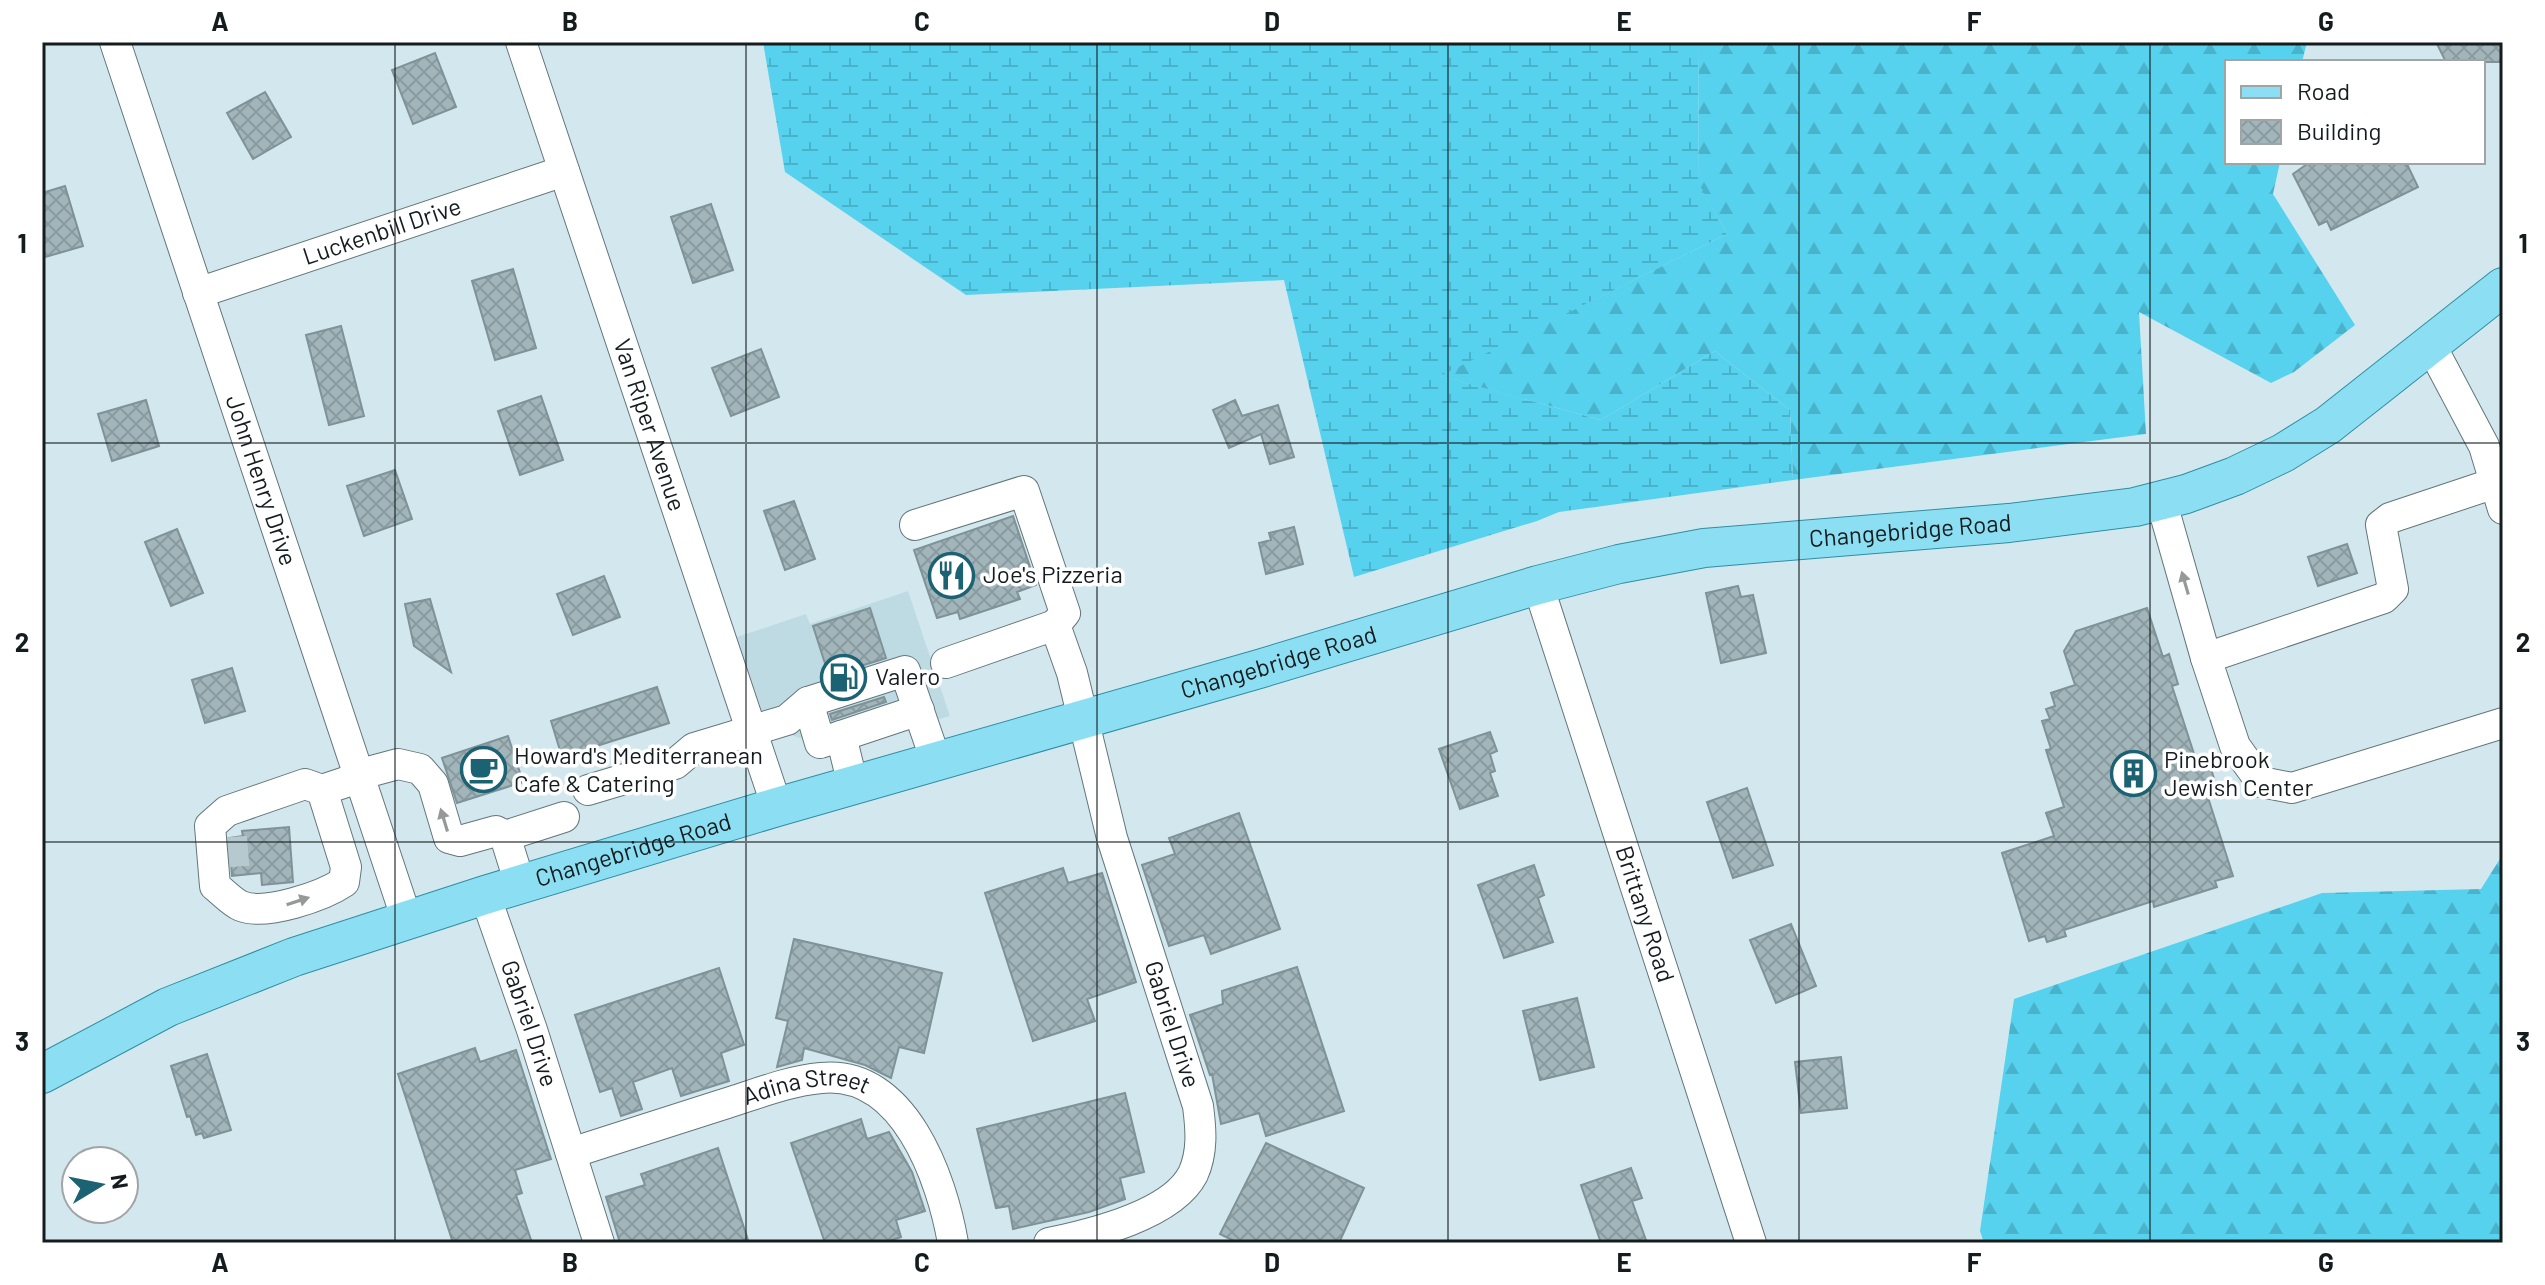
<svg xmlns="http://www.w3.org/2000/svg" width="2545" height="1285" viewBox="0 0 2545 1285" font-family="Barlow,sans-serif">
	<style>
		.built { fill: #bedbe3 }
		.forest { fill: url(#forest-firs) }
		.wetland { fill: url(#wetland-marsh) }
		.building { fill: url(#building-cross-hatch); stroke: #7e9297; stroke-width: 2 }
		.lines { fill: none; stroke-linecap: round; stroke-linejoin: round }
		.minor-tunnel { stroke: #b6c9cf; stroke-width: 30; stroke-dasharray: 30 15; stroke-linecap: butt }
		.minor-casing { stroke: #63767b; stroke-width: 32 }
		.major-casing { stroke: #308da2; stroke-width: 40 }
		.minor { stroke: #fff; stroke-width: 30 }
		.major { stroke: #8cdff2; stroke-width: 38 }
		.oneway { fill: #95999a }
		.grid { fill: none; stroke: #141c1e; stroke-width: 2; stroke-opacity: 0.55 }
		.labels { text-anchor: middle; stroke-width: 7; stroke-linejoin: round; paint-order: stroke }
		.street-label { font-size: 24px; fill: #141c1e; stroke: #fff }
		.poi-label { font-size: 24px; fill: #141c1e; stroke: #fff; text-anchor: start }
		.neatline { fill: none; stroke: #141c1e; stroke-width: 3 }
		.grid-label { font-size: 26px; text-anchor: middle; font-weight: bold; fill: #141c1e }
	</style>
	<defs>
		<pattern id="forest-firs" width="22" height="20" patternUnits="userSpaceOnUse" patternTransform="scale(2)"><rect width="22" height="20" fill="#56d1ee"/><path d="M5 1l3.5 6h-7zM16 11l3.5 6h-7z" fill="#4ab3cc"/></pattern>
		<pattern id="wetland-marsh" width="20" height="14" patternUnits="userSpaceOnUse" patternTransform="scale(2)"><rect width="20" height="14" fill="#56d1ee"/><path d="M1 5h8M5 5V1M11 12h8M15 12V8" fill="none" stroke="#4ab3cc"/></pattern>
		<pattern id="building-cross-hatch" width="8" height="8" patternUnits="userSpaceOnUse" patternTransform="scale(2)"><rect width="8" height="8" fill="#a1b5bb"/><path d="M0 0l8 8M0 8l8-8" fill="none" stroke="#8a9ba0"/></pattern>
	</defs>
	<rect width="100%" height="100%" fill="#d3e8ee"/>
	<!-- built -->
	<path class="built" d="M908 591 950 716 834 751 789 734 772 740 737 637 806 614 810 624Z"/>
	<!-- forest -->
	<path class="forest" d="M1699 42H2307L2302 62H2227V162H2280L2273 194 2355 325 2294 372 2271 383 2139 312 2146 434 1793 480 1790 410 1715 351 1601 420 1439 376 1727 234 1698 183Z
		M2503 854V1243H1984L1980 1231 2014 999 2322 893 2481 889Z"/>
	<!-- wetland -->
	<path class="wetland" d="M763 42H1699L1698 182 1727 234 1440 376 1601 420 1715 351 1790 410 1793 480 1559 512 1537 521 1354 577 1284 280 966 295 785 172Z"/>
	<!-- building -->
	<path class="building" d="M2436 42H2503V62H2446Z
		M435 53 456 107 413 124 392 70Z
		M265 92 291 137 253 159 227 113Z
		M2310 162H2406L2418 187 2331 230 2327 221 2319 225 2293 174Z
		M65 186 83 246 42 258V193Z
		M711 204 733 270 693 283 671 217Z
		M513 269 536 348 495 360 472 281Z
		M341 326 364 416 329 425 306 335Z
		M761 349 779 397 731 416 712 368Z
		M541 396 563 460 520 475 498 411Z
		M146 400 159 446 112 461 98 414Z
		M1235 400 1242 416 1278 405 1294 457 1270 464 1261 434 1229 448 1213 410Z
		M395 470 412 519 364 536 347 486Z
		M794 501 815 559 785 570 764 511Z
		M1013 516 1036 585 1017 592 1020 599 960 619 958 612 937 618 914 550Z
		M1294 527 1303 564 1266 574 1259 543 1271 540 1269 533Z
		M177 529 203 593 171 606 145 542Z
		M2347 544 2357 573 2318 586 2308 557Z
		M604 576 620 617 573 635 557 594Z
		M1738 586 1741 597 1753 595 1766 653 1721 663 1706 593Z
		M430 599 451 672 414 646 405 604Z
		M870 608 886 658 829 676 813 626Z
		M2147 608 2163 657 2169 654 2178 684 2172 686 2197 763 2208 759 2216 785 2205 788 2233 876 2215 881 2217 887 2154 907 2153 901 2064 930 2066 936 2047 942 2045 936 2029 941 2002 853 2054 836 2046 813 2064 807 2046 750 2051 749 2042 721 2050 719 2046 709 2055 706 2051 693 2075 685 2064 651 2076 631Z
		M232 668 245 711 205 723 192 680Z
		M657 687 669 723 562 757 551 721Z
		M884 697 886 702 832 720 830 714Z
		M1490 732 1497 751 1490 754 1495 771 1490 773 1498 796 1460 809 1439 749Z
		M508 736 523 782 457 803 442 758Z
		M1747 788 1773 865 1733 878 1707 802Z
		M1239 813 1280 929 1211 954 1204 935 1169 946 1142 865 1175 854 1169 838Z
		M289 827 293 882 262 885 261 873 232 876 229 838 243 836 242 831Z
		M1534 865 1544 895 1538 898 1553 942 1504 958 1478 885Z
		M1063 868 1068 883 1102 873 1136 982 1087 999 1095 1021 1033 1041 985 893Z
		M1791 924 1816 986 1776 1003 1750 940Z
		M794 939 942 973 924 1053 899 1047 891 1078 865 1065 804 1048 802 1060 777 1067 788 1021 776 1018Z
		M1297 967 1344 1111 1266 1136 1259 1113 1221 1124 1212 1074 1210 1075 1190 1015 1223 1004 1222 991Z
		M719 968 744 1045 721 1053 729 1081 681 1096 672 1068 633 1082 642 1109 621 1116 612 1088 600 1092 575 1015Z
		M1577 998 1594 1067 1540 1080 1523 1011Z
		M475 1048 480 1062 516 1050 548 1150 551 1159 515 1170 522 1193 516 1195 532 1243H453L398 1074Z
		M207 1054 231 1130 204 1138 202 1133 196 1135 190 1116 187 1117 171 1066Z
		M1841 1057 1847 1108 1801 1113 1795 1062Z
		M1125 1093 1144 1172 1120 1178 1125 1199 1089 1212 1013 1229 1009 1206 996 1208 977 1129Z
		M861 1119 867 1139 889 1132 912 1172 925 1211 896 1220 901 1237 883 1243H825L791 1143Z
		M1266 1143 1364 1188 1339 1243H1238L1220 1234Z
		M718 1148 749 1243H620L606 1197 645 1185 641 1174Z
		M1631 1168 1642 1198 1632 1201 1647 1243H1601L1581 1185Z"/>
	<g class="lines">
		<!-- minor-tunnel -->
		<path class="minor-tunnel" d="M232 837 235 876"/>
		<defs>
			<g id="minor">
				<path id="s1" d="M115 42 407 920"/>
				<path id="s2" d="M521 42 777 807"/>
				<path id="s3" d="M198 293 564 171"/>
				<path d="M2430 344 2484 446 2503 509"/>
				<path d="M2161 500 2206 658 2235 746 2261 782 2292 788 2503 723"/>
				<path d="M915 525 1024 491 1065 613 1055 625"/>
				<path id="s4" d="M1538 585 1751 1243"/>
				<path d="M2206 658 2384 598 2393 589 2381 525 2390 518 2495 483"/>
				<path id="s5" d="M946 663 1055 625 1072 673 1112 838 1198 1106C1201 1129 1203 1152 1193 1174 1172 1215 1092 1234 1049 1243"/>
				<path d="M808 702 820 743 841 736 853 785"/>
				<path d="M841 736 919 710"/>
				<path d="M357 775 398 764 420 769 433 784 449 838 460 841 496 831 505 836 564 817"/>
				<path d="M322 790 305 784 227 811 210 826 215 886C223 892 232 902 241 906 266 916 323 896 344 882L346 867 322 790 358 778"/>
				<path d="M588 790 675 764 694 748 787 720 808 702 905 671 936 761"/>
				<path d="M505 836 520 884"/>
				<path id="s6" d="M485 895 532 1030 599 1243"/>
				<path id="s7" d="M571 1153C621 1137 671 1121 721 1105 754 1095 787 1081 821 1078 904 1069 942 1179 953 1243"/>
			</g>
			<g id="major">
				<path id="s8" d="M42 1074 168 1007 294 957 485 895 777 807 1259 669 1538 585 1619 564 1704 548 2009 523 2135 507 2186 494 2235 476 2283 453 2328 425 2503 287"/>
			</g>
		</defs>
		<!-- minor casing -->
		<use href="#minor" class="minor-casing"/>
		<!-- major casing -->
		<use href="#major" class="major-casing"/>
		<!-- minor -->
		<use href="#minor" class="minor"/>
		<!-- major -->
		<use href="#major" class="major"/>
	</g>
	<!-- one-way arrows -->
	<defs><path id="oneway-solid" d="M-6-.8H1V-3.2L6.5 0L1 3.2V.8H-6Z" transform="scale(2)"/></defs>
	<g class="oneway">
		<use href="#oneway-solid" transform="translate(2185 583) rotate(-106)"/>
		<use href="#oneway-solid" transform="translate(444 820) rotate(-107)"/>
		<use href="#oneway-solid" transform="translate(298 901) rotate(-18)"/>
	</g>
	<!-- grid -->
	<path class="grid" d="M395 42V1243M746 42V1243M1097 42V1243M1448 42V1243M1799 42V1243M2150 42V1243M42 443H2503M42 842H2503"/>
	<!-- icons -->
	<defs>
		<symbol id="restaurant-ring" viewBox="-11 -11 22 22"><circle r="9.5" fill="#fff" stroke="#1b6272" stroke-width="1.5"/><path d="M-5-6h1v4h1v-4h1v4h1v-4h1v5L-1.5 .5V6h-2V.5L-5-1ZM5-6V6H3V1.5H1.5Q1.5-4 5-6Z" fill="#1b6272"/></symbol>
		<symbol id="fuel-ring" viewBox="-11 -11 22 22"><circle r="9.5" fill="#fff" stroke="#1b6272" stroke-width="1.5"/><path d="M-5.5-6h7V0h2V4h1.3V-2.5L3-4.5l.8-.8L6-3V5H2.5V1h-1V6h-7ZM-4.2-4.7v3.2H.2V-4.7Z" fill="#1b6272"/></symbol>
		<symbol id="cafe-ring" viewBox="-11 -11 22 22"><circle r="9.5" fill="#fff" stroke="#1b6272" stroke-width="1.5"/><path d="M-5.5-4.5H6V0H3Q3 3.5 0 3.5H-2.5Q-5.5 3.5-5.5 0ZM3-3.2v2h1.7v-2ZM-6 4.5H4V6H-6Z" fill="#1b6272"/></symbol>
		<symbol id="building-ring" viewBox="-11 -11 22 22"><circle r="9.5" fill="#fff" stroke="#1b6272" stroke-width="1.5"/><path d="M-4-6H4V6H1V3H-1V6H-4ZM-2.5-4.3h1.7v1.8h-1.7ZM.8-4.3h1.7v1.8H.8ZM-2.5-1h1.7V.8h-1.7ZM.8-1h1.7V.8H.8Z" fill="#1b6272"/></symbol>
	</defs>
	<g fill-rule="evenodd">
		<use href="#restaurant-ring" x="926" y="550" width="51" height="51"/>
		<use href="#fuel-ring" x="818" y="652" width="51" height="51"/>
		<use href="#cafe-ring" x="458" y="744" width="51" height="51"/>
		<use href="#building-ring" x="2108" y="748" width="51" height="51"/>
	</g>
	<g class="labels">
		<!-- street labels -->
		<g class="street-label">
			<text dy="8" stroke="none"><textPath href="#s3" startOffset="194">Luckenbill Drive</textPath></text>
			<text dy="8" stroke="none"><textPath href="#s2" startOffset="404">Van Riper Avenue</textPath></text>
			<text dy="8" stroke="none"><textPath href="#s1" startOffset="462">John Henry Drive</textPath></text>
			<text dy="8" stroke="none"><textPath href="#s8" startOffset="1954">Changebridge Road</textPath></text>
			<text dy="8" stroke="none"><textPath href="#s8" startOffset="1306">Changebridge Road</textPath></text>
			<text dy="8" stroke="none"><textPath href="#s8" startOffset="634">Changebridge Road</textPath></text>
			<text dy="8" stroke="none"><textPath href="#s4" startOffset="346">Brittany Road</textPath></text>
			<text dy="8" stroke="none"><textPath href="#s6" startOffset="136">Gabriel Drive</textPath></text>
			<text dy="8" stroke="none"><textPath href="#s5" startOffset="532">Gabriel Drive</textPath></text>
			<text dy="8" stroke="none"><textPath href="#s7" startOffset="246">Adina Street</textPath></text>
		</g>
		<!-- poi labels -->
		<g class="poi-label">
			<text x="983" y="583">Joe's Pizzeria</text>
			<text x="875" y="685">Valero</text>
			<text x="514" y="764">Howard's Mediterranean<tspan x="514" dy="28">Cafe &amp; Catering</tspan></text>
			<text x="2164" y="768">Pinebrook<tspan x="2164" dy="28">Jewish Center</tspan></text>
		</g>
	</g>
	<!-- border -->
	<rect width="2545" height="1285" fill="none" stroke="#ffffff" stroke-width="88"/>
	<!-- legend -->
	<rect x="2225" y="60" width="260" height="104" fill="#ffffff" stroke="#a1a4a5" stroke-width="2"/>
	<rect x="2241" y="86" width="40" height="12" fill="#8cdff2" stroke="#a1a4a5" stroke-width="2"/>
	<text x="2297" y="100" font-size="24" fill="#141c1e">Road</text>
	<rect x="2241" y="120" width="40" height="24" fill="url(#building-cross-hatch)" stroke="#a1a4a5" stroke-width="2"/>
	<text x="2297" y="140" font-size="24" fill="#141c1e">Building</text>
	<!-- north arrow -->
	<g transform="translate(100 1185) rotate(80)"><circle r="38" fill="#ffffff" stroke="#a1a4a5" stroke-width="2"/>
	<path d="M0-6L14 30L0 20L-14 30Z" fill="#1b6272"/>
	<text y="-12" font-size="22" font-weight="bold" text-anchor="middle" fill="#141c1e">N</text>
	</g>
	<rect x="44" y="44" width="2457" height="1197" class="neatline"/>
	<g class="grid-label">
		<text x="220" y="31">A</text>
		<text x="570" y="31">B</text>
		<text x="922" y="31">C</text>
		<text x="1272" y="31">D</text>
		<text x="1624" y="31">E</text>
		<text x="1974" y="31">F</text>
		<text x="2326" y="31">G</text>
		<text x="22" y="253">1</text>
		<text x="2523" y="253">1</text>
		<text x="22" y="652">2</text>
		<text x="2523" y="652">2</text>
		<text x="22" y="1051">3</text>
		<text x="2523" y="1051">3</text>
		<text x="220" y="1272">A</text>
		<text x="570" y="1272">B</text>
		<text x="922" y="1272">C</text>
		<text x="1272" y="1272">D</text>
		<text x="1624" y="1272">E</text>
		<text x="1974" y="1272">F</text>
		<text x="2326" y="1272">G</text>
	</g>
</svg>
